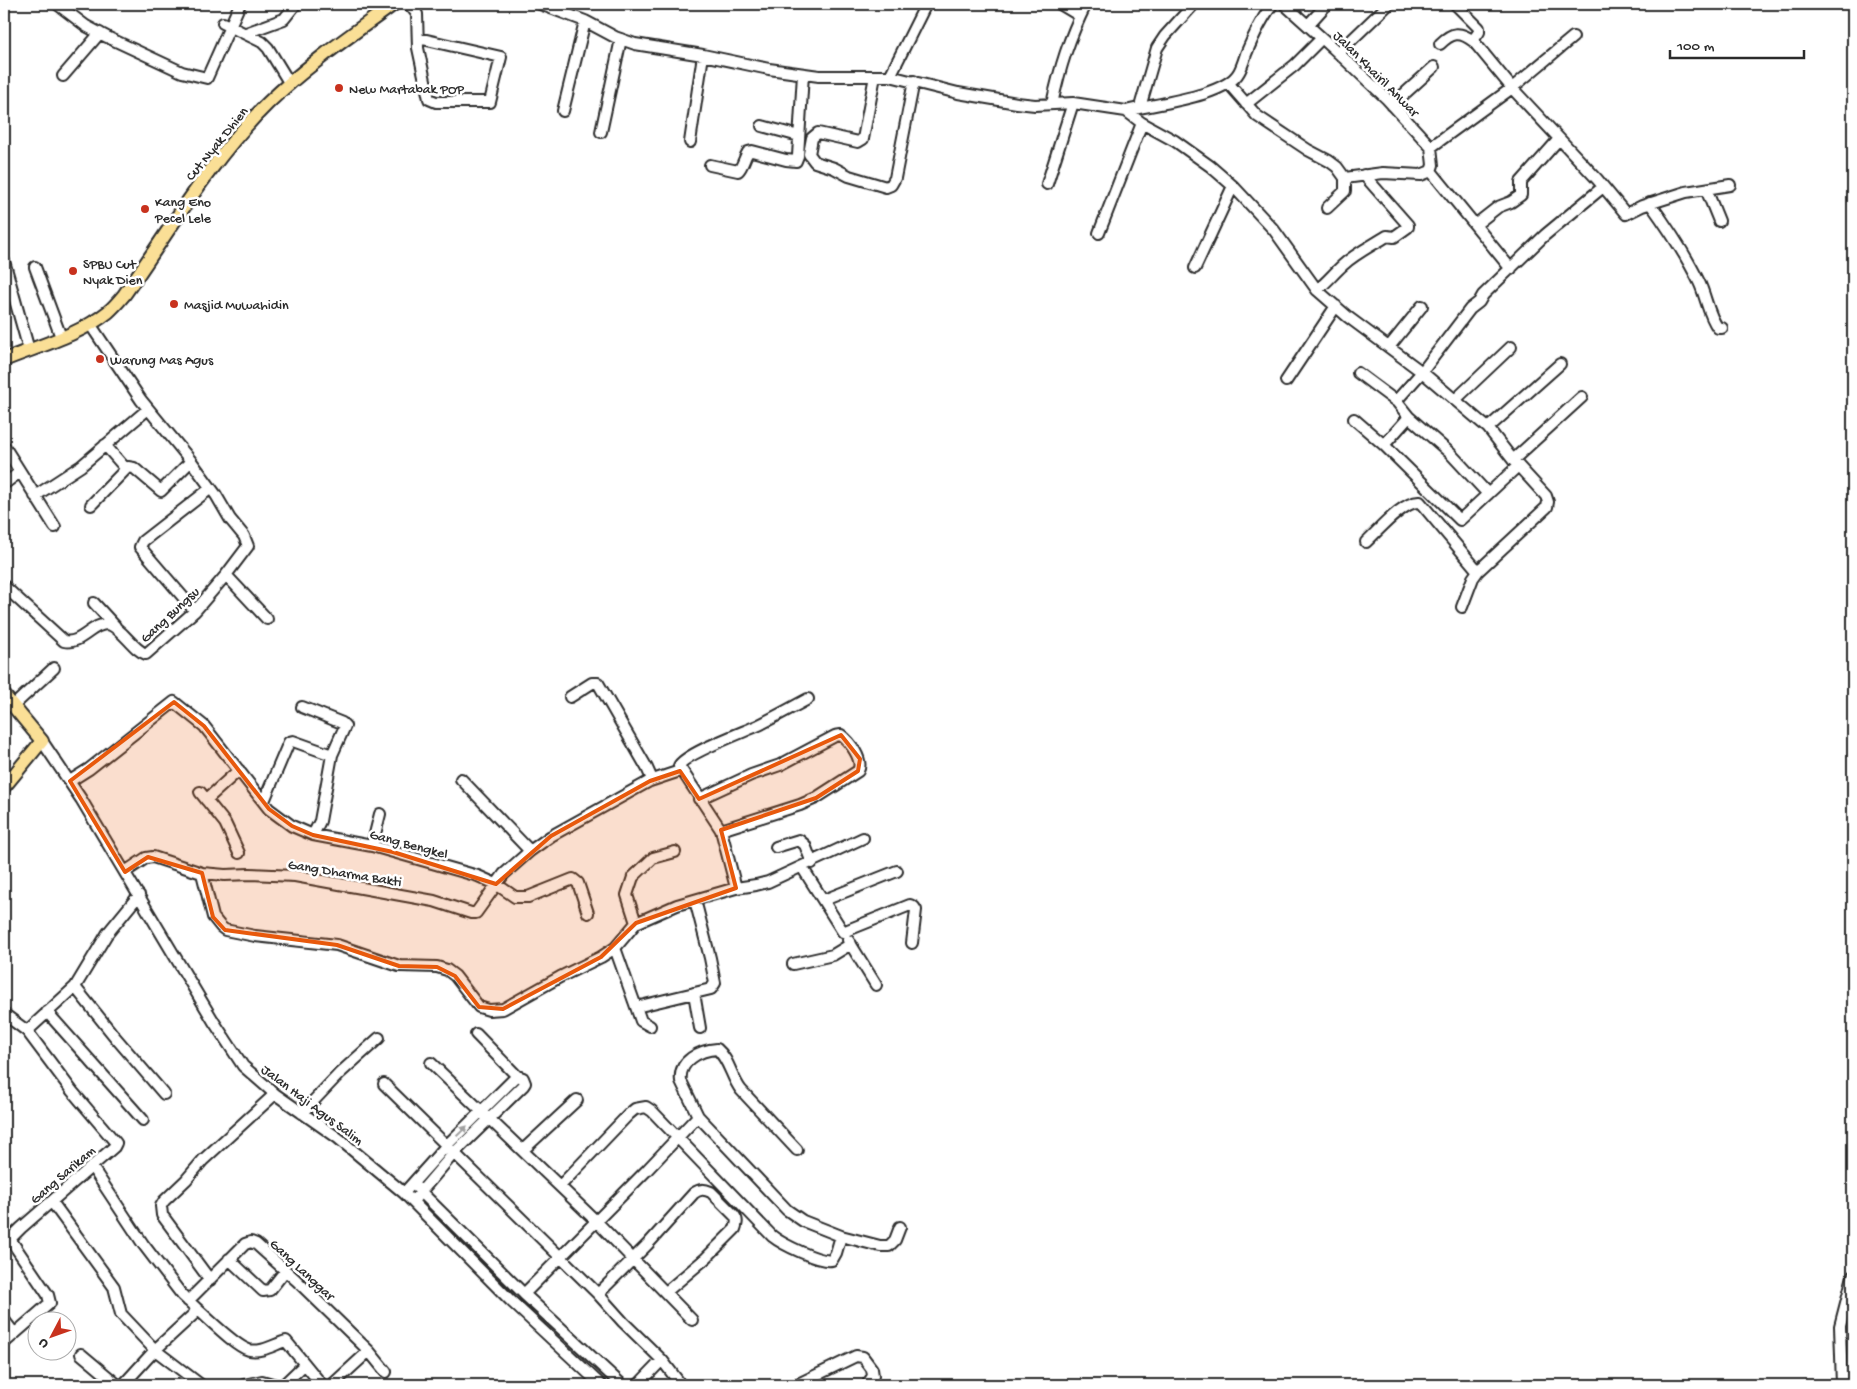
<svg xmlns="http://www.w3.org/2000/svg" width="1857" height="1389" viewBox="0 0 1857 1389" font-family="'Gochi Hand',sans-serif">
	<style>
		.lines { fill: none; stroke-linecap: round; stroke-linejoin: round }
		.minor-casing { stroke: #2b2b2b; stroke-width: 14 }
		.major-casing { stroke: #2b2b2b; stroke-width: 16 }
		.minor { stroke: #fff; stroke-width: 10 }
		.major { stroke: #fadf96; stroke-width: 12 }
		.oneway { fill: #a0a0a0 }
		.marked { fill: #e8590c; fill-opacity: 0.2; stroke: #e8590c; stroke-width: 4; stroke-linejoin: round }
		.poi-dot { fill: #c8321e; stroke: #fff; stroke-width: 2 }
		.labels { text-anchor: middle; stroke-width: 5; stroke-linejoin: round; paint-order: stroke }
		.street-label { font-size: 14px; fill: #2b2b2b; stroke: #fff }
		.poi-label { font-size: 14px; fill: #2b2b2b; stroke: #fff; text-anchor: start }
	</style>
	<rect width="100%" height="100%" fill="#fff"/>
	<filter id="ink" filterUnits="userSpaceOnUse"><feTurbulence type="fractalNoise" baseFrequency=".02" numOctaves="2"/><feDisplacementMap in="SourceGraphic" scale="10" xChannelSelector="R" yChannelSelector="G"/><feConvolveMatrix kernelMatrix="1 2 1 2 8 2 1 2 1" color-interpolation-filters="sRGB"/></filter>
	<g filter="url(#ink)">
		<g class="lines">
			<defs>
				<path id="minor" d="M57 4 86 26 107 37 182 72 207 78 240 4
					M409 4 417 14 418 48 429 99 436 102H490L501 57 418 38
					M540 4 585 21 615 37 635 44 703 55 769 69 819 76H890L958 93 1017 103 1035 105 1073 103 1126 111 1142 123 1175 141 1210 166 1233 186 1274 230 1317 290 1348 317 1422 372 1488 428 1513 460 1546 496 1548 502 1547 507 1478 571 1473 578 1462 607
					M1060 4 1080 16
					M1284 4 1333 48 1387 99 1431 147 1433 165 1431 171
					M1455 4 1479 28V32L1474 39 1475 43 1512 88 1597 179 1626 214 1642 206 1686 192 1730 185
					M223 23 262 42 268 48 290 84
					M1308 25 1327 4
					M246 33 284 19 296 4
					M1440 44C1452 32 1460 31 1473 41
					M1338 53 1389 4
					M63 76 100 33
					M875 76 863 139 858 142 818 133 812 138 809 154 815 162 834 168 849 176 886 187 891 185 895 178 914 81
					M890 76 926 4
					M1229 84 1257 116 1308 150 1329 161 1337 167 1345 178 1383 173 1421 175 1431 171
					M1052 104C1060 67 1069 38 1086 4
					M1246 104 1295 65 1322 38
					M1392 105 1434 67
					M1140 107 1157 48 1165 36 1194 4
					M563 111 585 21
					M1126 111C1152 104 1226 97 1239 72 1242 67 1244 60 1246 54 1253 37 1261 19 1273 4
					M762 126 799 136
					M601 132 621 39
					M690 142 703 55
					M1431 147 1512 88 1573 37
					M710 165 738 171C743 166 744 158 748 152L752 151 786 160 796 161 798 156 803 74
					M1431 171 1511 269
					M1047 184 1073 103
					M1706 189 1719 221
					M1650 203C1668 228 1686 255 1699 282 1706 296 1708 315 1718 328H1722
					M1327 208 1345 191V178
					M1475 225 1498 207 1511 202 1521 195V182L1559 139
					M1099 233 1142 123
					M4 261 29 350
					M35 267 61 337
					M1195 268 1233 186
					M1317 290C1327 282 1334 273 1343 265 1356 253 1373 245 1387 236L1394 237 1408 227V225L1364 175
					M1389 347 1422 306
					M1358 373 1397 402 1409 417 1450 453 1488 494
					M1286 381 1336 306
					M1455 400 1511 347
					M1396 401 1422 372 1470 309 1479 302 1483 295 1545 235 1603 187
					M1409 417 1384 445 1460 520 1518 466
					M1354 419 1384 445
					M1488 428 1560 364
					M105 445 126 469
					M4 446 55 527
					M1513 460 1582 397
					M4 484 20 472
					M35 496 81 466 148 409
					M91 505 128 467 134 468 161 491 191 461
					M1366 542C1378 531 1404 500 1420 502L1478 571
					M226 575 267 619
					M4 586 64 641C82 645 91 623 109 624 124 630 133 650 146 654L195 611 226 575 248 546 244 536 230 519 216 495 191 461 141 400 90 324
					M94 603 115 626
					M195 611 140 547 143 541 211 488
					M13 706 54 668
					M302 707 342 723 345 726 332 755
					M42 741 81 799 214 1022 243 1066 275 1094 338 1138 404 1193 511 1301 601 1385
					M461 779 530 851
					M70 781 89 769 174 702 204 726 269 809 292 826 313 835 372 846 478 876 496 884 515 897H528L573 879 578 883 588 913
					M650 781 680 771
					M200 792 225 823 239 853
					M699 799 751 775 780 765 835 736 841 735C850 742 864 760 858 771L816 798 800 805 721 830
					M206 800 239 770
					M264 801 289 742 293 741 332 755 320 821 313 835
					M372 846 380 814
					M776 847 799 840 805 845 812 863
					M802 867 843 932 910 905 914 907 916 910 912 943
					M125 872 146 858 153 857 202 873 225 875 250 874 295 876 434 901 471 913H476L504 874 530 851 551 836 650 781 651 777 647 768 598 683H592L570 697
					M202 873 213 917 221 927 225 930 255 936 337 945 399 966 437 967 447 970 455 976 479 1007 489 1010 503 1009 560 977 601 957 615 948 636 923 677 905 736 888 756 885 768 882 863 838
					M736 888 721 830 679 766C684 754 744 732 759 725 775 717 791 708 808 699
					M824 900 897 871
					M636 923 627 895 633 877 653 858 675 852
					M848 940 876 985
					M615 948 636 1007 711 989 715 983 710 958 695 900
					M793 964 833 955 851 944
					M75 987 115 1037 164 1094
					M694 993 700 1028
					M636 1007 641 1021 650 1026
					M47 1012 143 1120
					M4 1014 27 1031 72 1091 116 1143 114 1147 21 1228 4 1245
					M27 1031 75 987 107 934 139 895
					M476 1034 517 1076
					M431 1063 596 1221 692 1320
					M384 1084 598 1294 623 1322 662 1360 638 1385
					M302 1113 340 1073 379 1038
					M523 1150 577 1100
					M92 1167 143 1244 182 1295 196 1308 194 1314 155 1350 123 1385
					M560 1186 629 1114 635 1109 646 1107 652 1111 772 1236C782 1244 820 1263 832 1260L836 1253 841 1236 803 1221 787 1210 698 1116 681 1081C678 1061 700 1050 717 1049 729 1059 731 1077 741 1090L797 1150
					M416 1187 524 1294
					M404 1193 447 1145 517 1076 523 1078 525 1083 523 1086 454 1153 413 1201
					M52 1202 114 1287 121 1314 155 1350 201 1385
					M841 1236 880 1246H889L895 1240 900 1227
					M229 1259 263 1291 270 1290 285 1271
					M210 1280 162 1215 161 1206 164 1201 186 1180 203 1160 275 1094
					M598 1294 648 1244 694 1193C700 1189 704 1189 711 1192L734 1215C738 1220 737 1223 735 1229L706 1258 666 1292
					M188 1301 245 1244 251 1242 256 1244 296 1280 369 1351 332 1385
					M196 1308C208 1318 235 1346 249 1350 262 1353 275 1344 286 1341L322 1385
					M4 1320 14 1333
					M4 1343 50 1303 48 1295 10 1239
					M369 1351 386 1372
					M81 1354 118 1385
					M662 1360 678 1381
					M244 1385 262 1381 276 1385
					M283 1385 305 1364
					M622 1385 524 1294 646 1171 698 1116
					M796 1385 856 1356 863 1357 872 1369 873 1376 867 1385
					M1842 1385 1840 1326 1853 1276"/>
				<path id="major" d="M4 360C38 346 78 336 108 312 114 307 119 301 124 295 170 230 211 159 268 103 306 66 351 35 394 4
					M4 695 42 741 4 787"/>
			</defs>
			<!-- minor casing -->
			<use href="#minor" class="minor-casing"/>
			<!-- major casing -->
			<use href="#major" class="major-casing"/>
			<!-- minor -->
			<use href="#minor" class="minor"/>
			<!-- major -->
			<use href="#major" class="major"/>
		</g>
		<!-- one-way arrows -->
		<defs><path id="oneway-solid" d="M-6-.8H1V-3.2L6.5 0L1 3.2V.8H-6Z" transform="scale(1.25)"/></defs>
		<use class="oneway" href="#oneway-solid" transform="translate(462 1131) rotate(-44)"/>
	</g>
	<!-- marked area -->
	<path class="marked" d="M174 702 204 726 269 809 292 826 313 835 393 852 496 884 551 836 650 781 680 771 699 799 841 735 860 759 858 771 816 798 721 830 736 888 636 923 601 957 503 1009 479 1007 455 976 437 967 399 966 337 945 225 930 213 917 202 873 148 857 125 872 70 781Z"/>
	<!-- markers -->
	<g class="poi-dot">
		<circle cx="339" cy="88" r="5"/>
		<circle cx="145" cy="209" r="5"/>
		<circle cx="73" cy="271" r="5"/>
		<circle cx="174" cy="304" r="5"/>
		<circle cx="100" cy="359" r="5"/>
	</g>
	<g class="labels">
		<!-- street labels -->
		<g class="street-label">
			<text transform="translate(1377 73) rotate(45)" y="5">Jalan Khairil Anwar</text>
			<text transform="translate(216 143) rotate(-51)" y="5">Cut Nyak Dhien</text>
			<text transform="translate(169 614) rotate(-43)" y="5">Gang Bungsu</text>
			<text transform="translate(409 843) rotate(15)" y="5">Gang Bengkel</text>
			<text transform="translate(345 872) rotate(9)" y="5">Gang Dharma Bakti</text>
			<text transform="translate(313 1104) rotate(37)" y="5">Jalan Haji Agus Salim</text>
			<text transform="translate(62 1174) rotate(-41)" y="5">Gang Sarikam</text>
			<text transform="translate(303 1269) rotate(43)" y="5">Gang Langgar</text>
		</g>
		<!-- poi labels -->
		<g class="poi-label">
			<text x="349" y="93">New Martabak POP</text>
			<text x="155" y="206">Kang Eno<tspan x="155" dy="16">Pecel Lele</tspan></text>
			<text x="83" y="268">SPBU Cut<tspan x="83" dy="16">Nyak Dien</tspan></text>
			<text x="184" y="309">Masjid Muwahidin</text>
			<text x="110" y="364">Warung Mas Agus</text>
		</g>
	</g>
	<!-- margin -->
	<rect width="1857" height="1389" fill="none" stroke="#fff" stroke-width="20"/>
	<rect x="10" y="10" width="1837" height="1369" fill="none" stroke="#2b2b2b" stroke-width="2" filter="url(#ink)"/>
	<!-- north arrow -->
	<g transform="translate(52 1336) rotate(229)"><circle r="24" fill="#ffffff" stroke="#aaaaaa"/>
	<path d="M0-4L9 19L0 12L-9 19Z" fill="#c8321e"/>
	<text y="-8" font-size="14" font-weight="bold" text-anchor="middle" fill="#2b2b2b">U</text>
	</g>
	<!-- scale -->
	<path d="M1670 50v8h134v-8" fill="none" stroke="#2b2b2b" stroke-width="2.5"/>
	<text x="1677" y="50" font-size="15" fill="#2b2b2b" stroke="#ffffff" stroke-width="4" paint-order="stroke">100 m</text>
</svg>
